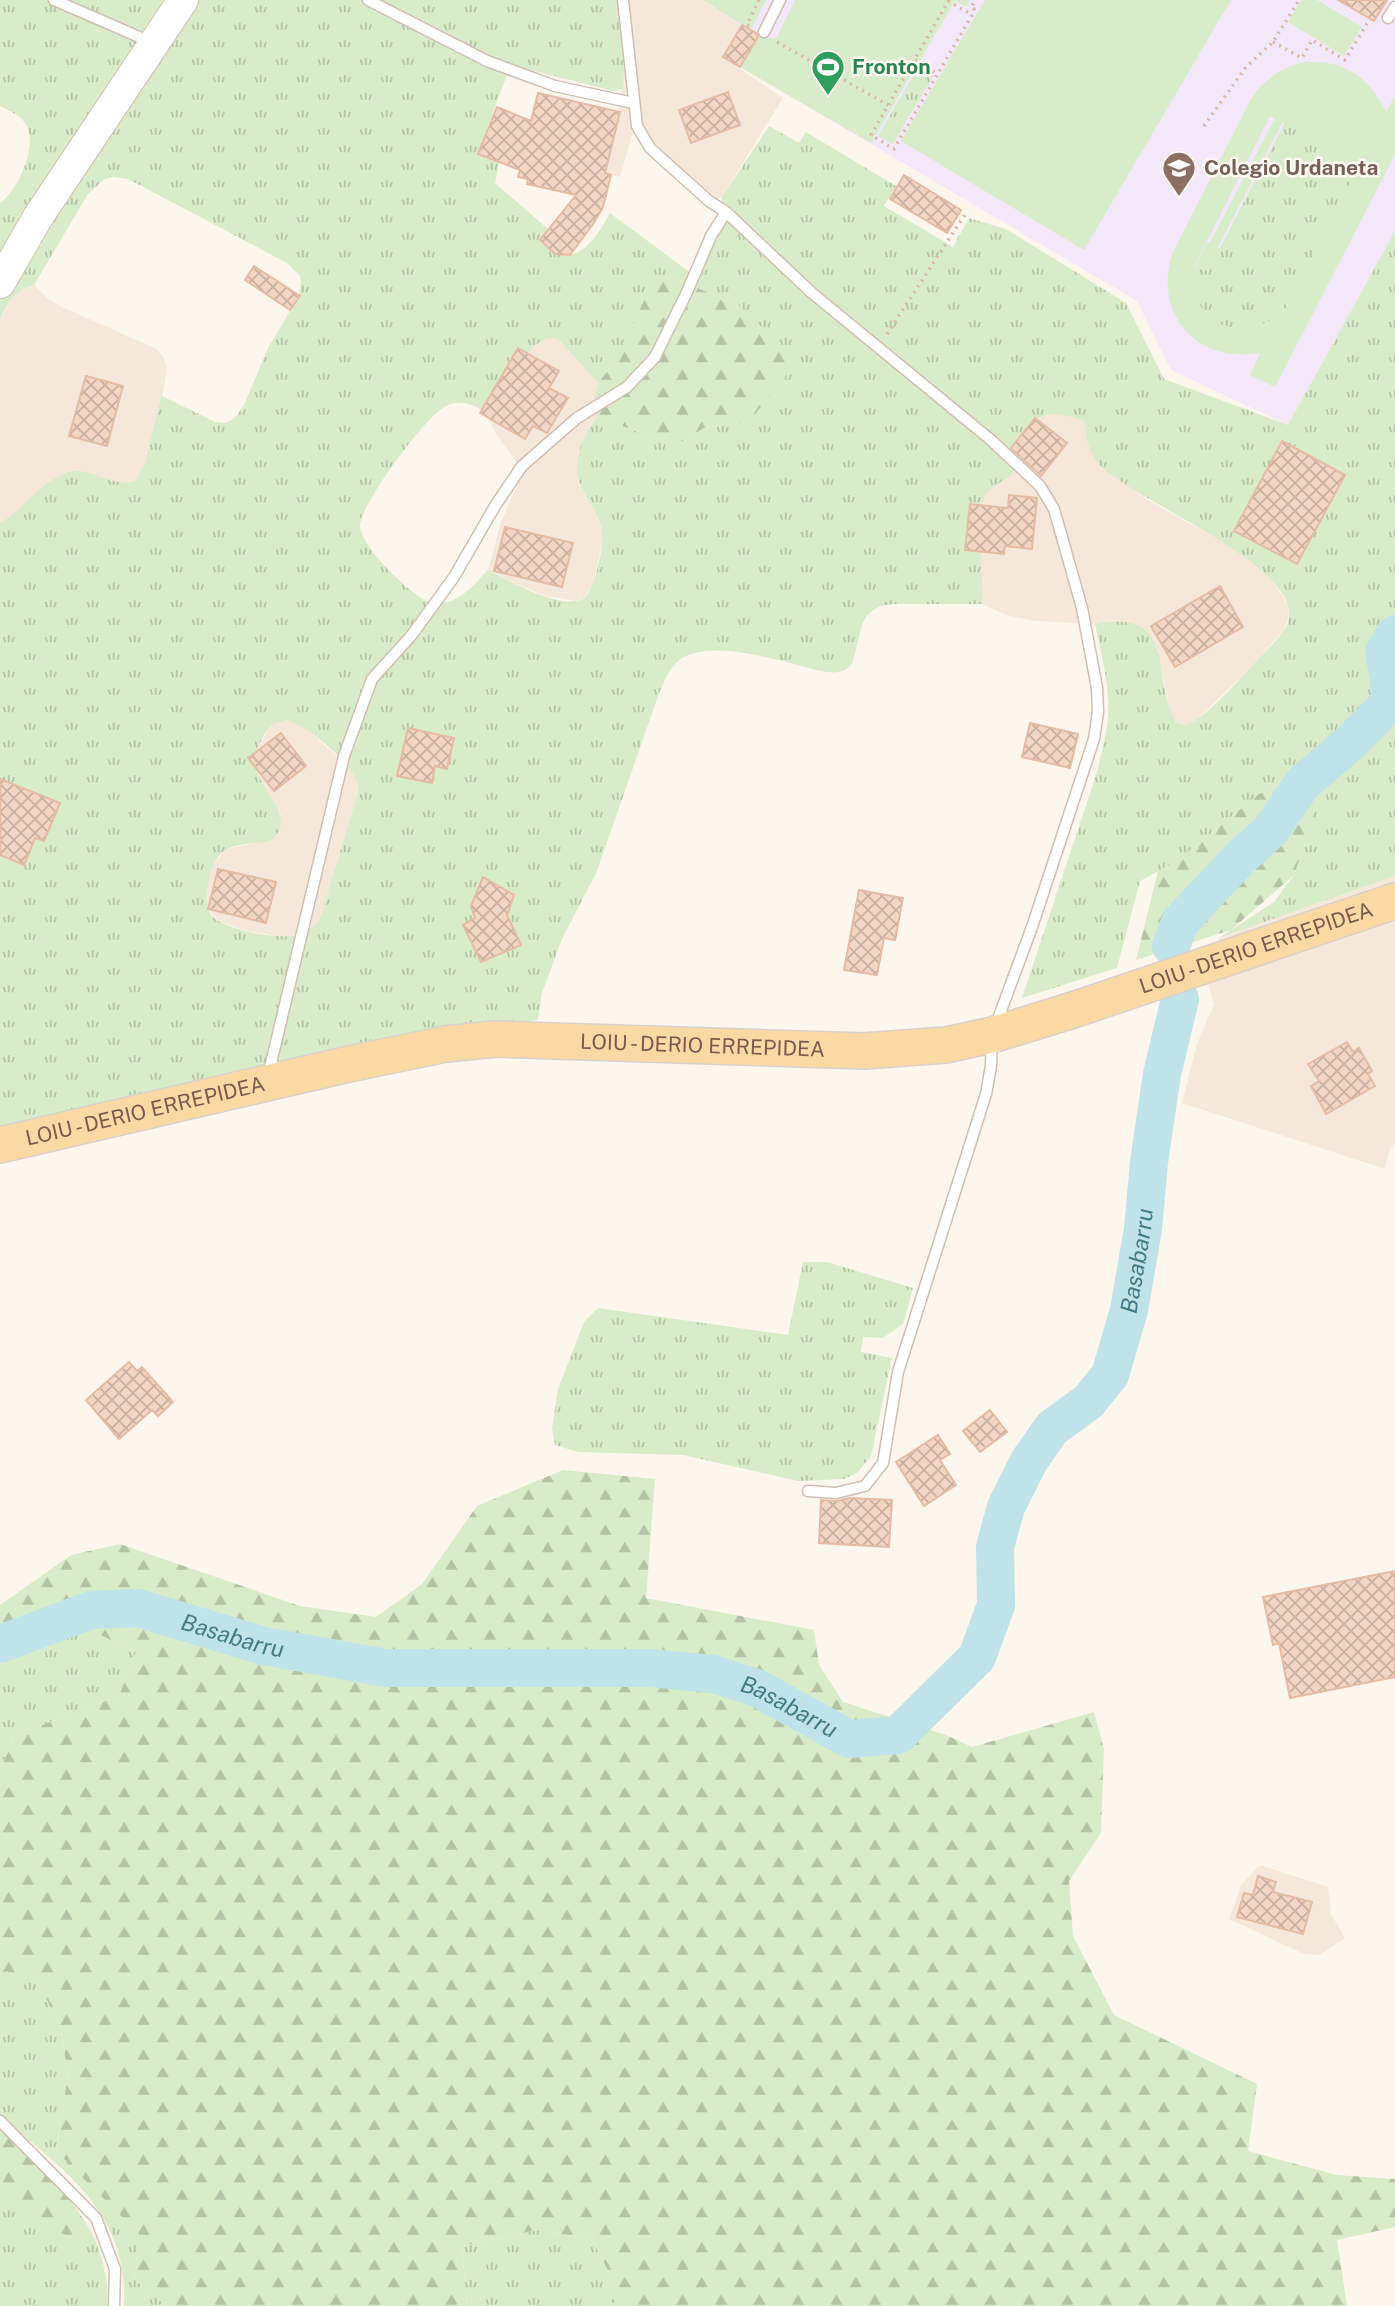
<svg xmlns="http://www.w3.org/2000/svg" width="1395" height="2306" viewBox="0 0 1395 2306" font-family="'Public Sans',sans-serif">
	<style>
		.residential { fill: #f5e8da }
		.education { fill: #f3e8fa }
		.grass { fill: url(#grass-tufts); fill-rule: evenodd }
		.forest { fill: url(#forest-firs) }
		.park { fill: #d8ecc9; fill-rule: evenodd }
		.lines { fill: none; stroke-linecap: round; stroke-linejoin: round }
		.river { stroke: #bfe3e8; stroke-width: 38 }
		.building { fill: url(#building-cross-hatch); stroke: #e6bba3; stroke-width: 2 }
		.lane-casing { stroke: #d1beb0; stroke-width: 13 }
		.secondary-casing { stroke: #d6c0b0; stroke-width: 32 }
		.primary-casing { stroke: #dad1cd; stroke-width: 38 }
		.path { stroke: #d9b8a5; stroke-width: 3.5; stroke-dasharray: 2 5; stroke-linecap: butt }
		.lane { stroke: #fff; stroke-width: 10 }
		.secondary { stroke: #fff; stroke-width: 30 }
		.primary { stroke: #fbd9a5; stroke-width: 35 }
		.labels { text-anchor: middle; stroke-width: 5; stroke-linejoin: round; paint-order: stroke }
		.leisure-label { font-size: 21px; font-weight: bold; fill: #27864d; stroke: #fffaf3; text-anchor: start }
		.education-label { font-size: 21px; font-weight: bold; fill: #785e54; stroke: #fffaf3; text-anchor: start }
		.street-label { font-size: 21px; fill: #7a5c4d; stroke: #fffaf3 }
		.water-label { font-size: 23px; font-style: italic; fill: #437c86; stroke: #fffaf3 }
	</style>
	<defs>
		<pattern id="grass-tufts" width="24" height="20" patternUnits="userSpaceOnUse" patternTransform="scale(1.75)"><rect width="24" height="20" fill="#d8ecc9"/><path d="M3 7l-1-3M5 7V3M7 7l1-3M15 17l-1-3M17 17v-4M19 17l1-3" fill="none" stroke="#b4c2a5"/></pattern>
		<pattern id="forest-firs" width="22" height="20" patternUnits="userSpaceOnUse" patternTransform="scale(1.75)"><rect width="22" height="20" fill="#d8ecc9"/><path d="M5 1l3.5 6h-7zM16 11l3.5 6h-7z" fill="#b4c2a5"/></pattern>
		<pattern id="building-cross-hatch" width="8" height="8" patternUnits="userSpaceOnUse" patternTransform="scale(1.75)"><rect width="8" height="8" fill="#f3d5c3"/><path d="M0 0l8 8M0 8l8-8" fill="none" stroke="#cab0a1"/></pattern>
	</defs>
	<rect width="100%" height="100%" fill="#fdf6ec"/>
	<!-- residential -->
	<path class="residential" d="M617 0H701L742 25 723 57 783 98 722 197 709 202 633 132 620 177 554 161 616 126 624 71Z
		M34 285 46 297 62 307 157 349 163 356 166 365V374L145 463 136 480 121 483 82 472 0 523V321L12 298 20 291Z
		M547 337 555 338 560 341 598 383 595 397 597 417 590 427 578 454 577 466 579 485 598 516 602 530V543L593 583 584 598 576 601 546 596 509 581 488 570 501 522 518 485 520 475 517 463 496 434 484 411 522 357 538 342Z
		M1059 413 1074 416 1084 421 1091 451 1104 469 1148 500 1224 543 1257 565 1270 576 1288 605 1289 615 1284 630 1245 673 1198 718 1190 724 1185 725 1176 722 1170 711 1159 657 1112 621 1095 624 1035 621 1006 615 983 604 980 516 984 495 990 488 1009 476 1019 460 1026 432 1035 421 1043 416Z
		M287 720 298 723 310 732 350 768 356 776 359 789 321 915 310 930 302 934 282 937 247 931 221 922 211 913 207 905 206 892 213 865 226 849 271 840 281 815 260 778 256 766V752L269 727 276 722Z
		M1395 876V1142L1389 1152 1385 1169 1182 1103 1197 1043 1214 1005 1206 978 1219 938Z
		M1260 1865 1328 1887 1331 1914 1345 1938 1319 1955 1304 1954 1229 1919 1241 1885Z"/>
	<!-- education -->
	<path class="education" d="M702 0H1395V231L1288 425 1171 370 1137 301 723 57 742 25Z"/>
	<!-- grass -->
	<path class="grass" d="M0 0H617L624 71 623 89 613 91 519 67 507 75 478 153 499 162 495 183 548 229 540 240C545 245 551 252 557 254 584 261 599 232 610 213L699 279 718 235 722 197 769 126 799 143 806 132 896 186 884 206 953 247 969 218 1006 229 1126 303 1164 379 1288 425 1395 231V876L1219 938 1274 902 1294 875 1305 844 1259 794 1177 861 1140 881 1117 968 1022 998 1098 769C1101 752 1107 734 1108 716 1110 685 1101 654 1095 624 1178 608 1150 675 1176 722L1185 725C1203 721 1242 677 1256 661 1265 651 1281 638 1287 625 1312 568 1128 500 1097 462 1088 450 1086 436 1084 422L1081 420C1061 412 1034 410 1025 435 1022 445 1022 457 1017 466 1003 491 984 477 980 516L983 604H894L880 606 868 614 863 622 852 664C848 668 844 671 839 672 827 674 813 669 802 666 769 658 704 638 677 662 667 671 662 687 657 699L597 871 562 939 542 993 538 1020 344 1050 0 1128V523C23 510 40 482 66 473 89 464 112 490 136 480L145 463 166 374 162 396 215 422 225 423 235 418 244 405 268 348 299 296 301 282 300 276 287 263 128 179 114 177 105 179 88 194 34 285C16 289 6 304 0 321V203C18 190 37 148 27 126 22 116 10 111 0 106ZM661 277 675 278 739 306 749 422 704 428 684 441H664L597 417C585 433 576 451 577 472 579 494 599 509 602 531 604 545 599 560 596 574 593 581 591 592 584 598 564 612 507 580 488 570 475 583 461 602 441 603 435 604 431 603 425 600 408 592 359 545 360 525 361 504 428 412 448 405 461 400 472 404 484 411 496 393 536 324 560 341L598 383 614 363ZM287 720C308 726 357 766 359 789L321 915C316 923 312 930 303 934 283 941 228 931 213 917 204 908 206 891 209 880 211 870 215 858 224 851 236 842 256 845 271 840 299 818 259 790 256 766 254 756 258 747 262 739 267 727 274 722 287 720Z
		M918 67 933 76 893 144 878 136Z
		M1285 122 1362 161 1287 307C1246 350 1184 325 1195 265L1208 271Z
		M803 1262H827L913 1288 903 1324 883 1338 863 1337 861 1352 892 1358 871 1456 857 1473 844 1479 798 1481 683 1455 578 1452 555 1445 552 1429 558 1389 584 1322 598 1308 788 1335Z
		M90 1630 136 1652 119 1696 13 1736 0 1772V1664Z
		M6 1971 38 1984 60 2024 68 2075 56 2151 140 2234 134 2279 167 2306H124C129 2211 63 2171 0 2115V1973Z
		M0 2182C15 2208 42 2222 68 2237L92 2233C103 2258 109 2279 107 2306H0Z
		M537 2230 592 2239 617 2289 613 2306H467L462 2246Z"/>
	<!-- forest -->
	<path class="forest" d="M661 277 675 278 739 306 798 360 749 422 704 428 684 441H664L597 417 595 396 598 383 614 363 653 282Z
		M1276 789 1305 791 1311 796 1315 806 1305 844 1294 875 1231 930 1136 960 1158 871 1177 861 1259 794Z
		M563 1470 655 1479 646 1598 814 1630 819 1665 843 1702 946 1735 972 1747 1094 1712 1104 1749 1101 1833 1069 1881 1073 1936 1114 2015 1257 2084 1248 2151 1337 2175 1395 2179V2227L1337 2240 1347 2306H613L617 2289 592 2239 537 2230 462 2246 467 2306H167L134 2279 139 2234 56 2151 68 2075 60 2024 38 1984 6 1971 0 1973V1772L13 1736 119 1696 136 1652 90 1630 0 1664V1605L71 1555 120 1544 300 1606 376 1617 422 1584 477 1506Z
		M0 2126C35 2156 69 2193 92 2233L68 2237C49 2226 6 2205 0 2182 0 2170 0 2140 0 2126Z"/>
	<!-- park -->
	<path class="park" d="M702 0H766L751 30Z
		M795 0H970L966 7 955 1 871 143 740 67 759 35 774 39 777 37Z
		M985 0H1231L1084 250 901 141Z
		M1301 0H1317L1362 27 1344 56 1288 22Z
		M1305 62C1345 60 1369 77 1386 112L1395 96V155L1275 387 1250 375 1260 353C1198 364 1153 315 1172 254L1251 99C1264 79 1282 67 1305 62ZM1270 116 1277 121 1274 120 1210 243 1207 242 1196 265 1208 271 1219 249 1218 247 1282 123 1287 125 1288 124 1361 161 1287 307C1246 350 1184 325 1195 265Z"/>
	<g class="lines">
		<!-- river -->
		<g class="river">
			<path d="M1171 946 1180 922 1240 858 1271 830 1302 784 1352 741 1390 703 1389 681 1384 652 1395 634"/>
			<path id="s1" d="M0 1644 91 1610 138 1608 264 1646 386 1668H650L713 1674 757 1688 849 1739 898 1735 977 1657 996 1605 995 1547 1006 1507 1029 1461 1052 1428 1088 1402 1110 1375 1129 1310 1143 1229 1149 1162 1162 1074 1180 999"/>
		</g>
	</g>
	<!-- building -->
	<path class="building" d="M1338 0H1387L1374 21Z
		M742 25 756 33 758 37 740 67 723 57Z
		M728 92 740 125 691 143 679 110Z
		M538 93 620 112 605 173 611 175 603 207 593 224 570 255 555 254 540 240 576 195 527 184 528 179 518 177 520 170 478 154 497 107 531 121Z
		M904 175 961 210 947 233 890 199Z
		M254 266 300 296 290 310 245 280Z
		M518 348 559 371 549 388 568 398 547 433 533 426 525 439 480 413Z
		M86 376 123 386 107 446 69 436Z
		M1035 418 1067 443 1041 476 1011 448Z
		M1282 441 1345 475 1297 564 1234 531Z
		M1009 495 1037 498 1032 549 1005 546 1004 554 965 550 970 504 1008 508Z
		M505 527 573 543 562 587 494 571Z
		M1220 586 1243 627 1175 667 1151 626Z
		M1030 723 1078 734 1070 768 1022 757Z
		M408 728 454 738 447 769 435 766 432 783 397 776Z
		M281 733 306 766 274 791 248 758Z
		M0 779 60 803 44 841 35 838 24 865 0 855Z
		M218 869 276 882 266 923 208 909Z
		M483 877 514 895 507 915 521 945 481 962 463 925 475 918 471 906Z
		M859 890 903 898 895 940 884 938 877 975 844 970Z
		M1347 1042 1353 1052 1359 1048 1372 1071 1368 1074 1375 1086 1326 1114 1311 1086 1319 1081 1308 1064Z
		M129 1362 137 1371 142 1367 173 1402 158 1416 152 1410 119 1439 86 1400Z
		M990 1410 1007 1432 980 1452 963 1431Z
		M938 1435 950 1454 940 1460 956 1485 924 1506 896 1462Z
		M850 1498 892 1500 889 1547 819 1543 821 1500 836 1501Z
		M1395 1571V1677L1290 1698 1279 1643 1273 1645 1263 1597Z
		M1258 1876 1276 1882 1273 1892 1312 1902 1303 1934 1237 1917 1244 1893 1253 1895Z"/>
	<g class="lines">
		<defs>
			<path id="lane" d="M54 0 153 43
				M368 0 487 61 555 86 633 103
				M623 0 637 126 650 148 709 201 726 212 812 293 991 440 1040 486 1054 509 1082 608 1097 688 1098 712 1094 739 1032 927 992 1035 991 1066 986 1094 898 1372 883 1463 865 1486 836 1493 808 1491
				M1388 18 1395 7
				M764 32 780 0
				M268 1076 344 756 372 679 411 636 454 577 495 506 522 466 577 418 627 387 655 357 687 292 711 236 726 212
				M0 2121 96 2218 115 2269 114 2306"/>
			<path id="secondary" d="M0 283 38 217 183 0"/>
			<g id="primary">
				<path id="s2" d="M0 1145 349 1064 446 1044 496 1039 864 1051 946 1045 992 1035 1073 1010 1395 901"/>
			</g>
		</defs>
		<!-- lane casing -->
		<use href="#lane" class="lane-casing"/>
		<!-- secondary casing -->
		<use href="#secondary" class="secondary-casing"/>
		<!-- primary casing -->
		<use href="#primary" class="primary-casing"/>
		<!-- path -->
		<path class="path" d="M949 0 871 135 894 149 972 15 974 9 971 7 975 0
			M948 1 972 15
			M749 26 747 25 759 0
			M777 42 888 105
			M1273 42 1302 58 1312 40 1345 60 1368 22
			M915 60 937 74
			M1204 126 1246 67 1273 42 1299 0
			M887 334 966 213"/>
		<!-- lane -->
		<use href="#lane" class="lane"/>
		<!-- secondary -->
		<use href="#secondary" class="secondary"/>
		<!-- primary -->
		<use href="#primary" class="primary"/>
	</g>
	<!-- icons -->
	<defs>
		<symbol id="stadium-pin" viewBox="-11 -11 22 30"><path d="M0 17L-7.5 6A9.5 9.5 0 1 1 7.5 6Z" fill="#2e9e5b" stroke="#fffaf3"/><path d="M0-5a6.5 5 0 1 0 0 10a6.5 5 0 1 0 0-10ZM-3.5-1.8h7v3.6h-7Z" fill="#fff"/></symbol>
		<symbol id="school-pin" viewBox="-11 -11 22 30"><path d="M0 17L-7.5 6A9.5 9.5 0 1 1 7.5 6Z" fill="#8d6e63" stroke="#fffaf3"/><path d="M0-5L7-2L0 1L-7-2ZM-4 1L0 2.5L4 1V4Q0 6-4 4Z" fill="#fff"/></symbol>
	</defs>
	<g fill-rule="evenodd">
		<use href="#stadium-pin" x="809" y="48" width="38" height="52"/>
		<use href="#school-pin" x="1160" y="149" width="38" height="52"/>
	</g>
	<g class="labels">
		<!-- leisure labels -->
		<g class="leisure-label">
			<text x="852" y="74">Fronton</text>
		</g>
		<!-- education labels -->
		<g class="education-label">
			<text x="1204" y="175">Colegio Urdaneta</text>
		</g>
		<!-- street labels -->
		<g class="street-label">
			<text dy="7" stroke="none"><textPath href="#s2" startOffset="1283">LOIU - DERIO ERREPIDEA</textPath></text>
			<text dy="7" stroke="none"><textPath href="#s2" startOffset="714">LOIU - DERIO ERREPIDEA</textPath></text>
			<text dy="7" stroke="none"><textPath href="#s2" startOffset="149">LOIU - DERIO ERREPIDEA</textPath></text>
		</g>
		<!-- water labels -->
		<g class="water-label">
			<text dy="8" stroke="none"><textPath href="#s1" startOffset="1482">Basabarru</textPath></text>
			<text dy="8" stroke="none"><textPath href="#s1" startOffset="243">Basabarru</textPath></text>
			<text dy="8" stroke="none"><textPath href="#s1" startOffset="810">Basabarru</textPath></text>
		</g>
	</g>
</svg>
